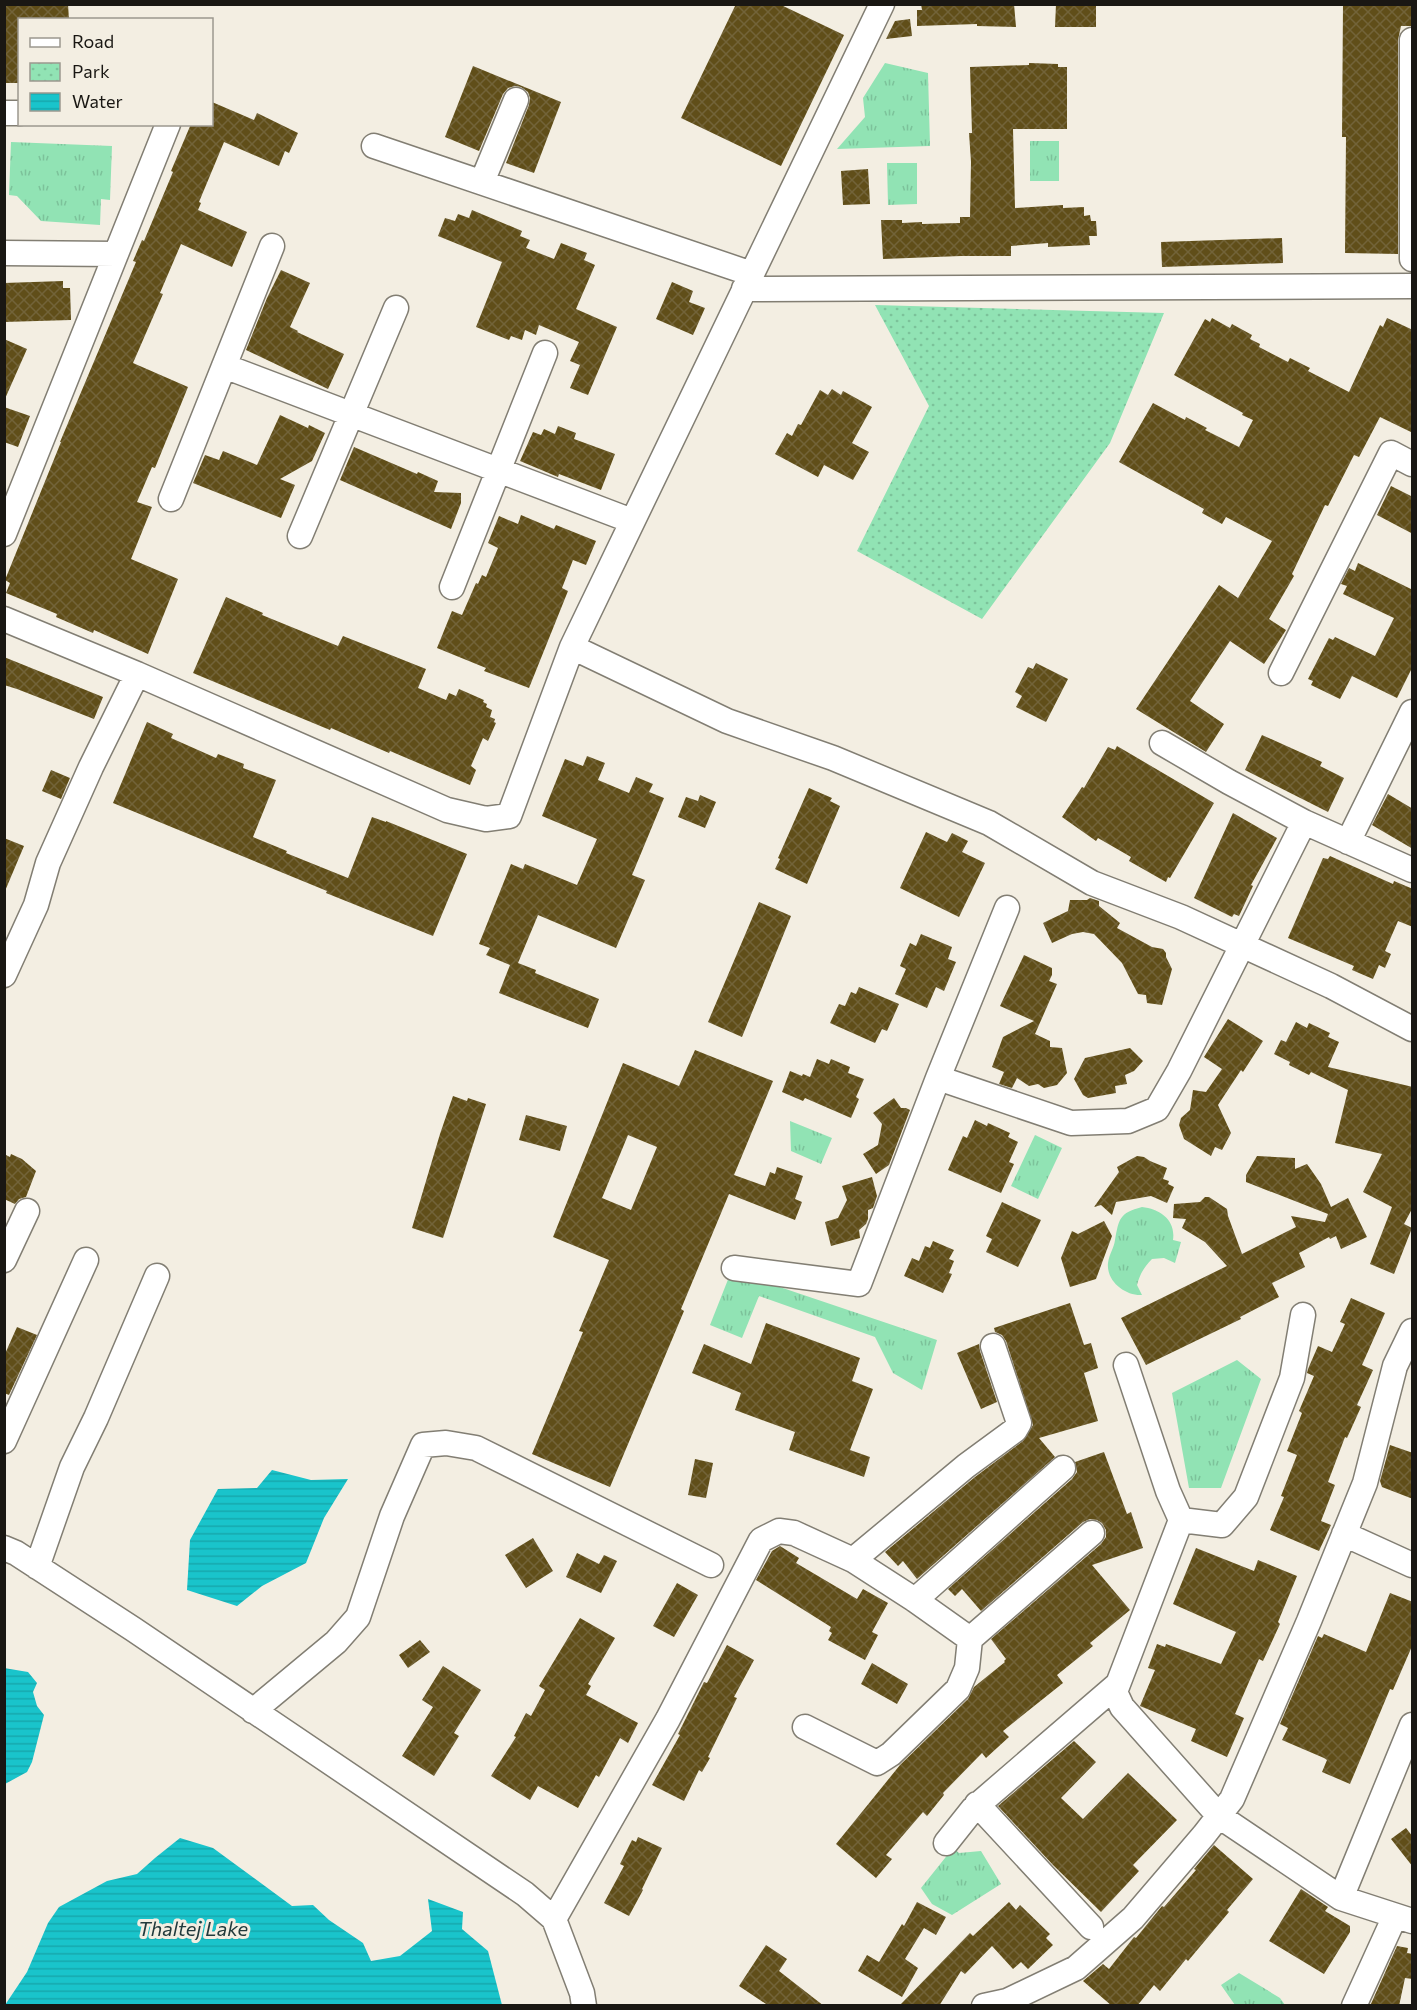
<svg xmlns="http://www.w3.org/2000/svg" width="1417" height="2010" viewBox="0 0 1417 2010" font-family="Commissioner,sans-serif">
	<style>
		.grass { fill: url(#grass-tufts) }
		.park { fill: url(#park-dots) }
		.water { fill: url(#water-rules) }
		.building { fill: url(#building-cross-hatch); fill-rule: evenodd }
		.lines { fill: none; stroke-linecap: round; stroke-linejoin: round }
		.minor-casing { stroke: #827e73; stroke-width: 27 }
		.minor { stroke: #fff; stroke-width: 24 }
		.labels { text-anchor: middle; stroke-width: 6; stroke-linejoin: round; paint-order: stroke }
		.water-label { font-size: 20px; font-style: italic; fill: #223a3c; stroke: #f3eee2 }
	</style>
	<defs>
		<pattern id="grass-tufts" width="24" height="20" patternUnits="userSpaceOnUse" patternTransform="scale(1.5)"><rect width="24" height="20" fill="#91e3b4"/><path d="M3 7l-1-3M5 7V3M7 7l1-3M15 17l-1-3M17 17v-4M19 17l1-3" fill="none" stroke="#7cc29a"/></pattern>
		<pattern id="park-dots" width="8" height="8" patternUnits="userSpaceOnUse" patternTransform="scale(1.5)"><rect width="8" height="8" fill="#91e3b4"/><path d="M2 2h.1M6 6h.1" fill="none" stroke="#7cc29a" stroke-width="1.8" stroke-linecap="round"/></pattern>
		<pattern id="water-rules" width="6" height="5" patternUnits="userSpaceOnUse" patternTransform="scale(1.5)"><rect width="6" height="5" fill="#19c4cb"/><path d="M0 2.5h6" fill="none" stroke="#16a8ad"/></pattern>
		<pattern id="building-cross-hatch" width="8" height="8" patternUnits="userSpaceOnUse" patternTransform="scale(1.5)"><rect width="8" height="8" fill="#604e19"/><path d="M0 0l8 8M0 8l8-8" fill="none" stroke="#726339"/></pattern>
	</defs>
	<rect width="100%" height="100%" fill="#f3eee2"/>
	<!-- grass -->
	<path class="grass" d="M885 63 928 73 930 146 837 149 865 117 863 98Z
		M1030 141H1059V181H1030Z
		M11 142 112 146 110 200 101 199 100 225 41 221 17 196 9 195Z
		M887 163H917V204L888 205Z
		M790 1121 832 1138 821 1164 791 1151Z
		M1035 1135 1062 1148 1038 1199 1011 1186Z
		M1142 1207C1160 1209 1176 1220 1173 1240L1181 1242 1175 1263 1164 1258 1152 1259C1144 1267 1140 1274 1137 1285L1142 1295C1125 1296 1106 1281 1108 1263 1109 1254 1114 1248 1115 1240 1119 1219 1119 1213 1142 1207Z
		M729 1277H750L937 1340 922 1390 893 1373 875 1337 759 1296 742 1338 710 1325Z
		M1237 1360 1261 1379 1221 1488H1189L1172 1393Z
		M953 1848 959 1853 981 1851 1001 1884 952 1915 932 1904 921 1888Z
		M1239 1973 1280 1998 1285 2005H1235L1221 1985Z"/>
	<!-- park -->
	<path class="park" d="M875 305 1164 313 1110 443 982 619 857 551 929 406Z"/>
	<!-- water -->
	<path class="water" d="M272 1470 311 1480 348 1479 324 1518 306 1563 262 1586 237 1606 187 1590 190 1540 218 1489 257 1488Z
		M4 1668 28 1672 37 1683 33 1692 37 1706 44 1715 32 1762 27 1772 5 1784Z
		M180 1838 213 1848 292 1906 313 1905 329 1920 363 1943 371 1961 400 1956 432 1931 428 1899 463 1912 462 1929 488 1951 502 2005H5L27 1972 48 1923 59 1907 107 1881 137 1874 155 1858Z"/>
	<!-- building -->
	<path class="building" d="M4 4H68L69 20H20V83H4Z
		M736 4H779L844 35 781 166 681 118Z
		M921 4H1014L1016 27 977 26V24L917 26V10H922Z
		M1056 4H1096V27H1055Z
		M1343 4H1413V26H1401L1398 40V254L1345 253 1346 137H1342Z
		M910 19 912 36 886 39 895 21Z
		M1029 63 1058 64V67H1067V129H1013L1015 208 1063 205V208L1084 207V216L1090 215 1091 221H1096L1097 236H1089L1090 245 1048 247V243L1011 246V256H961L883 259 881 220H902V223L922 222V224L960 223V217H970L971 162 969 133H972L970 67 1029 65Z
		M473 66 561 102 534 173 506 163 529 105 530 98 528 92 521 87 515 86 508 88 503 94 479 151 445 137Z
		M212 102 254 120 257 113 298 133 289 153 285 151 279 166 224 142 199 202 201 203 198 210 247 232 232 267 181 244 160 293 163 294 133 363 188 387 155 468 152 467 137 502 152 507 131 559 178 579 148 654 94 630 93 633 56 617 57 614 6 593 10 583 5 580 61 442H60L136 262 133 261 142 240 144 241 173 172 171 171 191 124H212Z
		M868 169 870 204 843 205 841 171Z
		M472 210 522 231 520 236 530 240 526 248 554 259 561 243 587 253 584 260 595 265 576 309 617 327 588 395 570 388 580 365 570 361 579 342 539 325 536 335 525 330 522 340 511 336 509 340 476 327 502 262 438 236 445 218 455 221 458 214 469 218Z
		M1282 238 1283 263 1162 267 1161 242Z
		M281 270 310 283 290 327 298 331 297 332 344 354 328 389 246 350 267 298Z
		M63 281V288H70L71 320 4 322V283Z
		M672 282 693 291 689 302 705 308 693 335 656 319Z
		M1212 318 1230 328 1232 324 1252 335 1250 339 1260 344 1259 347 1288 362 1290 358 1310 368 1308 371 1349 392 1380 325 1383 327 1387 318 1413 330V433L1380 417 1359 457 1354 455 1328 506 1325 505 1292 574 1294 576 1269 619 1286 630 1264 664 1230 641 1190 701 1224 724 1206 752 1136 709 1219 585 1238 598 1272 541 1226 517 1222 524 1202 513 1204 509 1119 462 1153 403 1185 420 1186 417 1207 428 1205 430 1239 447 1253 420 1242 415 1243 413 1174 375 1205 319 1210 322Z
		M4 339 27 349 4 401Z
		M832 389 841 395 843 391 872 407 852 443 869 452 853 480 824 465 818 477 775 454 787 433 792 436 798 424 801 425 820 390 828 395Z
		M4 407 30 416 18 447 4 442Z
		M280 415 308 428 309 425 325 433 312 461 280 479 295 485 281 518 193 483 205 455 219 460 223 451 257 465Z
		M558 426 576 433 574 439 615 454 601 490 559 474 558 477 520 461 533 432 541 435 544 429 555 434Z
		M354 447 417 474 418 472 438 481 434 492 461 493V503L451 529 340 480Z
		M1391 486 1413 497V534L1377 515Z
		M521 515 554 529 556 525 596 541 586 565 573 560 562 588 568 591 529 688 484 671 486 668 437 648 452 611 462 615 476 583 478 584 482 575 486 577 498 548 488 543 499 516 518 524Z
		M1358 563 1413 590V666L1397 698 1352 676 1340 699 1311 685 1313 681 1308 679 1329 638 1333 640 1335 637 1375 656 1394 618 1343 594 1347 586 1341 584 1349 568 1355 571Z
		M226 597 263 613 262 615 338 646 343 636 426 669 418 688 446 700 449 693 456 696 459 689 484 700 483 702 487 704 486 707 492 710 490 717 495 719 494 722 496 723 488 741 483 738 471 766 476 770 470 785 390 751 389 753 331 728 330 730 193 673Z
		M4 657 103 697 94 719 17 689 4 685Z
		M1036 663 1068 679 1046 722 1016 707 1022 696 1015 692 1028 667 1033 669Z
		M147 722 173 734 171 738 216 758 218 754 244 764 243 768 276 780 253 837 287 851 286 853 348 878 372 817 386 822V821L467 854 433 936 326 893 327 891 113 803Z
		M1262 735 1322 762 1320 766 1344 778 1328 812 1245 770Z
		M1117 746 1214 803 1170 878 1168 877 1166 882 1129 861 1131 857 1098 838 1096 841 1062 817 1082 787 1084 788 1108 747 1115 750Z
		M587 756 605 763 598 780 629 793 636 777 653 784 649 792 664 798 632 875 645 880 616 948 538 915 518 963 536 970 535 973 599 999 588 1028 499 993 510 965 486 955 490 948 479 944 511 864 523 869 525 864 577 885 597 839 542 816 565 759 583 766Z
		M51 770 70 778 61 799 42 791Z
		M809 788 832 798 830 801 840 806 807 884 775 869 780 859 778 858Z
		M1388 794 1413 809V849L1372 825Z
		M700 795 716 802 705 828 678 817 686 797 698 801Z
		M1233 813 1277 838 1251 885 1253 886 1239 916 1234 914 1232 917 1194 898Z
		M926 832 947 842 952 833 968 841 962 852 985 863 959 917 900 888Z
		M4 838 24 846 5 891H4Z
		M1330 856 1393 884 1394 881 1413 889V927L1398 921 1385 951 1391 954 1385 968 1379 965 1373 979 1352 970 1354 966 1288 938 1323 858 1328 859Z
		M1090 898 1099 901V906L1120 923 1117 928 1152 947 1163 949 1166 953V957L1172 969 1162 1005 1147 1003 1146 995 1138 994 1122 963 1094 934 1083 932 1072 934 1052 943 1043 923 1068 911 1070 900H1087Z
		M759 902 791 916 742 1037 708 1022Z
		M921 934 952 947 948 959 956 962 944 991 936 987 927 1008 895 994 906 969 900 966 910 943 916 946Z
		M1024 955 1052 968V975L1049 981 1057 984 1035 1034 1050 1041V1047L1062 1048 1067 1073 1057 1085 1044 1088 1038 1084 1029 1086 1017 1078 1012 1088 999 1084 1004 1072 992 1067 1003 1037 1034 1021 1000 1006Z
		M859 987 899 1004 887 1031 882 1029 875 1043 830 1023 839 1004 845 1006 851 992 856 994Z
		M1228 1019 1263 1041 1243 1072 1241 1070 1218 1105 1231 1133 1222 1150 1215 1147 1211 1156 1184 1139 1179 1125 1181 1118 1190 1110 1193 1090 1206 1092 1222 1069 1204 1057Z
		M1296 1022 1307 1028 1309 1023 1330 1033 1328 1037 1339 1042 1328 1067 1413 1087V1207L1404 1224 1412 1228 1394 1274 1370 1264 1392 1207 1363 1192 1382 1154 1335 1143 1348 1090 1311 1072 1309 1075 1289 1065 1290 1062 1274 1054 1281 1040 1286 1042Z
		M1130 1048 1143 1061 1134 1071 1125 1075 1127 1084 1115 1086 1116 1093 1088 1098 1083 1095 1074 1079 1085 1058Z
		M695 1050 773 1081 734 1175 765 1186 770 1172 775 1174 777 1167 803 1176 795 1199 802 1202 795 1220 729 1194 681 1309 684 1311 610 1487 532 1454 583 1332 579 1331 609 1260 553 1237 623 1063 679 1086ZM628 1135 657 1147 631 1210 602 1198Z
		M817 1059 829 1064 831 1059 850 1067 848 1073 864 1079 856 1097 859 1099 851 1118 805 1098 803 1101 782 1092 790 1071 802 1076 803 1074 810 1077Z
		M453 1096 467 1101 468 1098 486 1104 443 1238 412 1228 440 1134Z
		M894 1098 901 1108H906L910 1110 889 1165 876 1174 863 1154 878 1145 882 1124 873 1113Z
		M526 1115 567 1126 560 1151 519 1140Z
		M975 1120 987 1126 988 1123 1010 1133 1008 1137 1018 1142 1009 1162 1014 1164 1001 1193 948 1170 963 1136 967 1138Z
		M4 1154 10 1157 11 1154 22 1159 36 1171 26 1197 19 1199 15 1204 4 1199Z
		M1137 1156 1144 1157 1150 1161 1167 1168 1163 1179 1169 1181 1168 1184 1174 1187 1167 1203 1151 1196 1116 1202 1112 1215 1101 1205 1094 1207 1119 1172 1117 1167Z
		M1257 1156 1295 1158V1169L1307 1164 1321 1184 1331 1207 1348 1198 1367 1237 1341 1249 1336 1236 1330 1239 1329 1237 1299 1253 1305 1267 1272 1283 1279 1297 1240 1317 1241 1319 1146 1365 1121 1318 1227 1266 1205 1242 1182 1228 1186 1219 1173 1218 1174 1204 1200 1202 1205 1197H1209L1227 1209 1228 1216 1242 1254 1296 1227 1291 1216 1325 1222 1328 1214 1246 1182V1175Z
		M872 1177 877 1196 873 1208 868 1210V1219L866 1224 859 1230 860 1238 831 1246 825 1222 838 1218 847 1200 842 1186Z
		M1002 1202 1041 1220 1018 1267 986 1252 992 1239 986 1236Z
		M1104 1221 1112 1236 1096 1279 1070 1287 1061 1258 1072 1231 1078 1234Z
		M933 1241 954 1250 949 1259 954 1261 949 1273 952 1274 943 1293 904 1276 912 1258 919 1261 925 1246 930 1248Z
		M1351 1298 1385 1313 1362 1365 1373 1370 1357 1405 1361 1407 1347 1438 1345 1437 1328 1482 1335 1485 1321 1521 1331 1525 1319 1551 1270 1530 1284 1497 1281 1496 1297 1455 1287 1451 1302 1413 1299 1411 1314 1376 1307 1373 1308 1369 1318 1346 1332 1352 1345 1324 1340 1322Z
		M1070 1303 1084 1345 1091 1343 1098 1368 1084 1373 1098 1421 1039 1438 1055 1457 917 1579 903 1561 898 1566 885 1552 975 1477 1023 1441 1033 1425 1006 1341 1002 1335 995 1332 994 1328Z
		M766 1323 860 1358 852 1381 873 1389 850 1450 870 1457 864 1477 789 1450 795 1432 735 1410 741 1393 692 1373 704 1344 751 1364Z
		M17 1327 37 1335 9 1395 4 1393V1356Z
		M979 1344 980 1351 997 1402 981 1409 957 1353Z
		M1390 1445 1413 1453V1499L1382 1487 1380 1481Z
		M1104 1452 1127 1514 1131 1512 1143 1548 1092 1565 1130 1610 1090 1643 1093 1646 1057 1675 1063 1683 1003 1731 1009 1737 986 1758 982 1753 943 1793 944 1795 927 1816 923 1812 886 1855 892 1859 876 1878 836 1844 900 1765 968 1699 974 1687 1005 1662 1004 1661 1006 1659 991 1639 1101 1544 1106 1537V1530L1102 1523 1097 1520 1090 1519 1083 1522 981 1611 962 1589 955 1596 948 1589 1072 1479 1077 1472 1075 1462Z
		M695 1459 713 1463 706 1498 688 1495Z
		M533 1538 553 1571 526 1588 505 1555Z
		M780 1546 799 1558 796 1563 857 1599 863 1589 888 1603 872 1632 878 1635 865 1660 828 1640 832 1633 829 1631 831 1627 756 1580 772 1551Z
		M1196 1548 1254 1571 1258 1560 1297 1576 1278 1622 1280 1624 1263 1661 1259 1659 1235 1714 1244 1718 1227 1757 1191 1741 1196 1729 1140 1706 1155 1670 1148 1668 1157 1644 1165 1647 1166 1644 1221 1664 1236 1632 1173 1604Z
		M577 1553 599 1564 604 1555 617 1561 601 1593 566 1577Z
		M677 1583 698 1595 674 1637 653 1626Z
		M1390 1593 1413 1602V1644L1393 1690 1390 1689 1350 1784 1322 1772 1327 1760 1324 1758 1282 1740 1288 1728 1280 1724 1318 1636 1322 1638 1324 1634 1366 1652Z
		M580 1618 615 1638 588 1684 591 1686 586 1695 638 1723 628 1743 620 1738 599 1777 596 1775 578 1808 538 1786 530 1800 491 1776 516 1737 514 1736 526 1713 531 1716 545 1690 539 1686Z
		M420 1640 430 1652 408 1668 399 1655Z
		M727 1645 754 1660 734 1697 737 1698 708 1757 710 1758 702 1772 699 1770 684 1801 652 1785 680 1735 678 1734 704 1682 707 1683Z
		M872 1663 908 1684 897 1704 861 1684Z
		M443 1666 481 1690 454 1733 459 1736 434 1776 402 1756 433 1707 422 1700Z
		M1074 1741 1096 1762 1061 1798 1083 1819 1128 1773 1177 1820 1133 1865 1139 1871 1101 1912 1053 1865 998 1806Z
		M1406 1828 1413 1837V1867L1391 1839Z
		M638 1837 662 1848 642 1889 643 1890 629 1916 604 1903 624 1866 620 1864 632 1840 636 1842Z
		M1214 1845 1253 1879 1227 1910 1229 1912 1188 1961 1186 1959 1160 1991 1154 1985 1137 2006H1112L1083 1981 1103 1964 1109 1969 1134 1937 1136 1938 1162 1906 1164 1907 1196 1870 1194 1869Z
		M1301 1889 1328 1907 1325 1911 1350 1926V1932L1324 1974 1269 1941Z
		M917 1902 946 1917 936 1935 924 1928 905 1959 918 1968 902 1997 858 1971 867 1955 879 1962 902 1924 904 1926Z
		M1009 1902 1016 1910 1020 1905 1050 1934 1046 1938 1053 1945 1028 1969 1021 1962 1013 1969 992 1946 965 1974 961 1971 939 2006H899L970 1933 973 1936Z
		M766 1945 787 1959 779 1971 824 2006H769L739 1986Z
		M1397 1946 1408 1948 1407 1953 1413 1954V1979L1405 1978 1399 2006H1370Z"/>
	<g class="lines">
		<defs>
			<path id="minor" d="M1412 40V259
				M4 113H20
				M374 146 752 274
				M482 182 516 100
				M4 253 116 254
				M744 289 1412 286
				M224 366 632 521
				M171 499 272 246
				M4 534 168 124
				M300 536 396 308
				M452 587 545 353
				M4 619 137 674 91 767 48 863 36 905 4 975
				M572 647 727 721 833 758 989 823 1092 883 1181 917 1331 986 1412 1029
				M1281 673 1391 453 1412 464
				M137 674 447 810 486 819 509 816 572 647 882 4
				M1304 822 1412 870
				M1348 842 1412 712
				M938 1078 1071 1123 1128 1121 1157 1109 1179 1071 1304 822 1229 782 1162 743
				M4 1260 27 1211
				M734 1268 859 1284 938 1078 1007 908
				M1126 1365 1168 1491 1181 1520 1115 1692 1122 1707 1219 1816 1341 1898 1412 1921
				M4 1441 86 1260
				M1181 1520 1222 1525 1246 1497 1292 1378 1303 1315
				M1344 1534 1412 1565
				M4 1548 16 1553 133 1629 525 1894 554 1919 582 1993 584 2006
				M853 1560 966 1466 1015 1430 1019 1423 993 1346
				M37 1567 72 1467 96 1418 157 1276
				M915 1600 1063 1468
				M253 1711 336 1642 358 1617 392 1516 423 1445 446 1443 476 1448 711 1565
				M805 1727 877 1763 891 1754 958 1689 967 1668 970 1639
				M977 1804 1091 1927
				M946 1843 973 1809 1118 1684
				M1341 1898 1412 1725
				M554 1919 668 1719 761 1540 779 1531 794 1533 853 1560 915 1600 970 1639 1092 1533
				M984 2006 1007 2001 1076 1968 1133 1918 1204 1835 1232 1799 1309 1621 1365 1483 1395 1366 1412 1331
				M1354 2006 1395 1916"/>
		</defs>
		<!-- minor casing -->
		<use href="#minor" class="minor-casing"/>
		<!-- minor -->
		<use href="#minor" class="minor"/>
	</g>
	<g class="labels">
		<!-- water labels -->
		<g class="water-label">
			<text x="193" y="1936">Thaltej Lake</text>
		</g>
	</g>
	<!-- border -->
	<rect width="1417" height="2010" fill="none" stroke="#191713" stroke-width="12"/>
	<!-- legend -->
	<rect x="18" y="18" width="195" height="108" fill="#f3eee2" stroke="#9c988f" stroke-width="1.5"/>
	<rect x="30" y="38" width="30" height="9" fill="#ffffff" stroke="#9c988f" stroke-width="1.5"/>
	<text x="72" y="48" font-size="18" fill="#191713">Road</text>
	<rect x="30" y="63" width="30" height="18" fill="url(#park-dots)" stroke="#9c988f" stroke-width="1.5"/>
	<text x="72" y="78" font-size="18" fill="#191713">Park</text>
	<rect x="30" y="93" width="30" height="18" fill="url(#water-rules)" stroke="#9c988f" stroke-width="1.5"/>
	<text x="72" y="108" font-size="18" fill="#191713">Water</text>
</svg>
